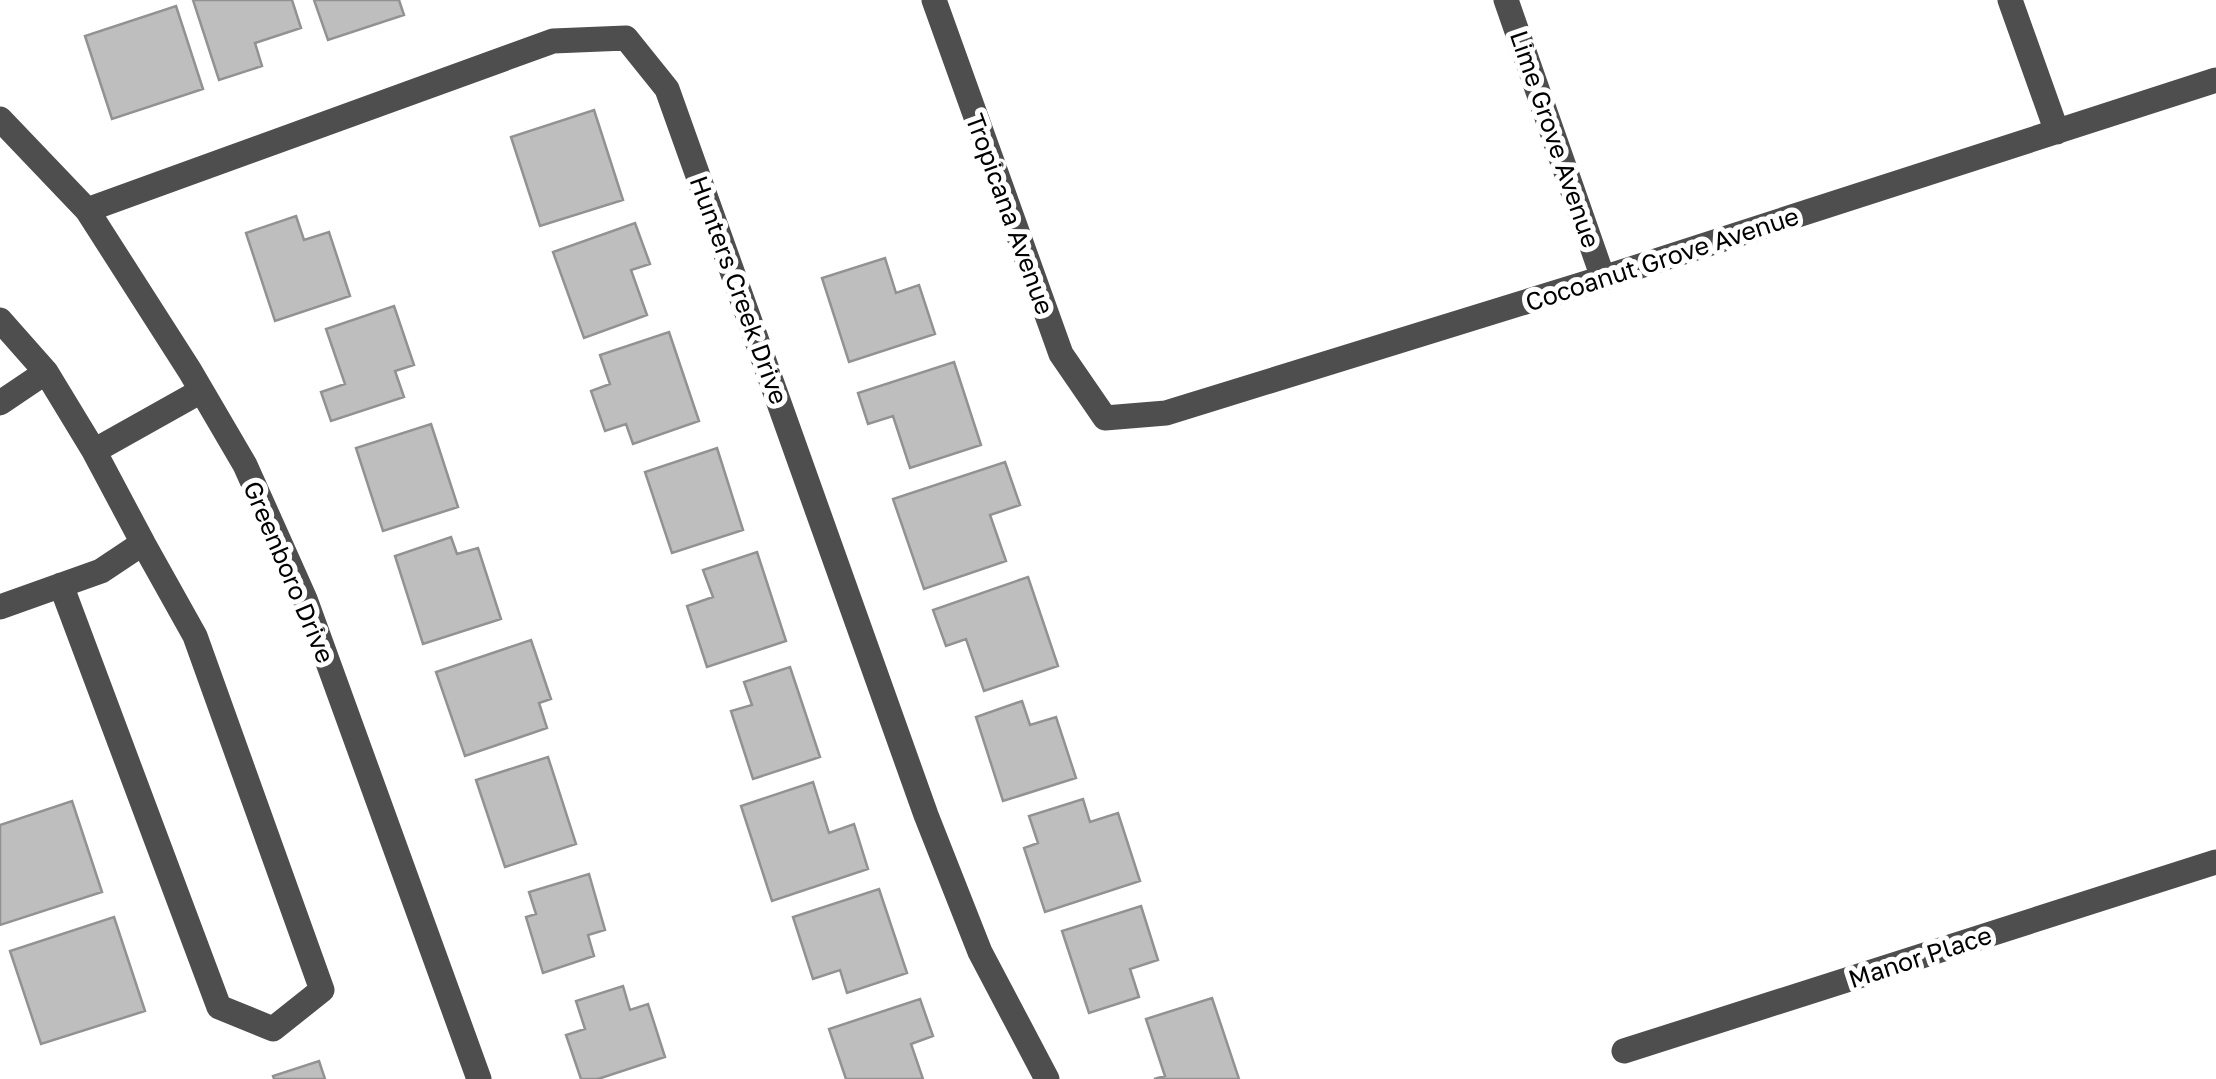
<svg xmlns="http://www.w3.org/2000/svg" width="2216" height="1079" viewBox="0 0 2216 1079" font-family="'Golos Text',sans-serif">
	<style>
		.building { fill: #bebebe; stroke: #929292; stroke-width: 2.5 }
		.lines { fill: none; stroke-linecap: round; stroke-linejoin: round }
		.minor { stroke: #4e4e4e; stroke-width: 25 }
		.labels { text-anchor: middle; stroke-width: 10; stroke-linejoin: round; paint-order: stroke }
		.street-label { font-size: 25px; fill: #000; stroke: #fff }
	</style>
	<rect width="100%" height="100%" fill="#fff"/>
	<!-- building -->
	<path class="building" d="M193 0H292L301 28 255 43 262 66 219 80Z
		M314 0H399L404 15 328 40Z
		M176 6 203 89 112 119 85 36Z
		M594 110 623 200 540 226 511 137Z
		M296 216 304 240 329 232 350 296 275 321 246 233Z
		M635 223 650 264 631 270 647 315 584 338 553 252Z
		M885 258 896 293 919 285 935 334 849 362 822 278Z
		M394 306 414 365 395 371 404 397 331 421 321 392 345 384 326 329Z
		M669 332 699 421 633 444 626 424 605 431 591 391 610 384 600 355Z
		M954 362 981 445 910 468 893 416 868 424 858 393Z
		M431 424 458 507 383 531 356 448Z
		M717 448 743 530 672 553 645 472Z
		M1005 462 1020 505 990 515 1006 561 924 589 893 499Z
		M451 537 457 554 478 548 501 619 423 644 395 556Z
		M757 552 786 641 707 667 687 606 713 597 703 570Z
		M1028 577 1058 666 984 691 966 639 946 646 933 610Z
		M531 640 551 699 539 703 547 728 465 756 436 672Z
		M790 667 820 757 753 779 731 711 752 705 744 682Z
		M1022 701 1030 725 1056 717 1076 778 1003 801 976 717Z
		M548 757 576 844 505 867 476 780Z
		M813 782 829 833 854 824 868 869 772 901 741 806Z
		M1083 799 1090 822 1118 813 1140 881 1045 912 1024 848 1038 843 1029 816Z
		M72 801 102 892 0 925V825Z
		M589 874 605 930 588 935 594 956 543 973 526 917 536 914 529 892Z
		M879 889 907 973 847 993 840 970 813 979 793 917Z
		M1141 906 1158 960 1130 969 1139 997 1089 1013 1062 931Z
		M114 917 145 1011 41 1044 10 951Z
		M623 986 630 1010 648 1004 665 1057 598 1079H581L566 1035 585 1029 576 1001Z
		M1212 998 1239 1079H1154L1165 1076 1146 1019Z
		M920 999 933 1036 911 1044 923 1079H846L829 1029Z
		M319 1061 325 1079H274L273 1076Z"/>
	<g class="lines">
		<!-- minor -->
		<path class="minor" d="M934 0 1061 354 1105 418 1166 413 1603 278 2216 80
			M1506 0 1603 278
			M2010 0 2057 132
			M0 119 87 210 190 371 245 465 305 599 479 1079
			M87 210 553 41 626 38 667 89 926 815 980 952 1047 1079
			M0 320 46 372
			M0 403 46 372 94 451 143 543 101 571 0 607
			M94 451 201 391
			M61 585 219 1007 273 1029 322 990 195 636 143 543
			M1624 1051 2216 862"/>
	</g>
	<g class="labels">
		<!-- street labels -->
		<g class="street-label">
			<text transform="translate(1555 139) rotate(71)" y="9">Lime Grove Avenue</text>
			<text transform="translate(1010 214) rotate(70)" y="9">Tropicana Avenue</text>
			<text transform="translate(1662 259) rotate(-18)" y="9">Cocoanut Grove Avenue</text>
			<text transform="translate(739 290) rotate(70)" y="9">Hunters Creek Drive</text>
			<text transform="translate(289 572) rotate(67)" y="9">Greenboro Drive</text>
			<text transform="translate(1920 957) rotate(-18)" y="9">Manor Place</text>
		</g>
	</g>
</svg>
